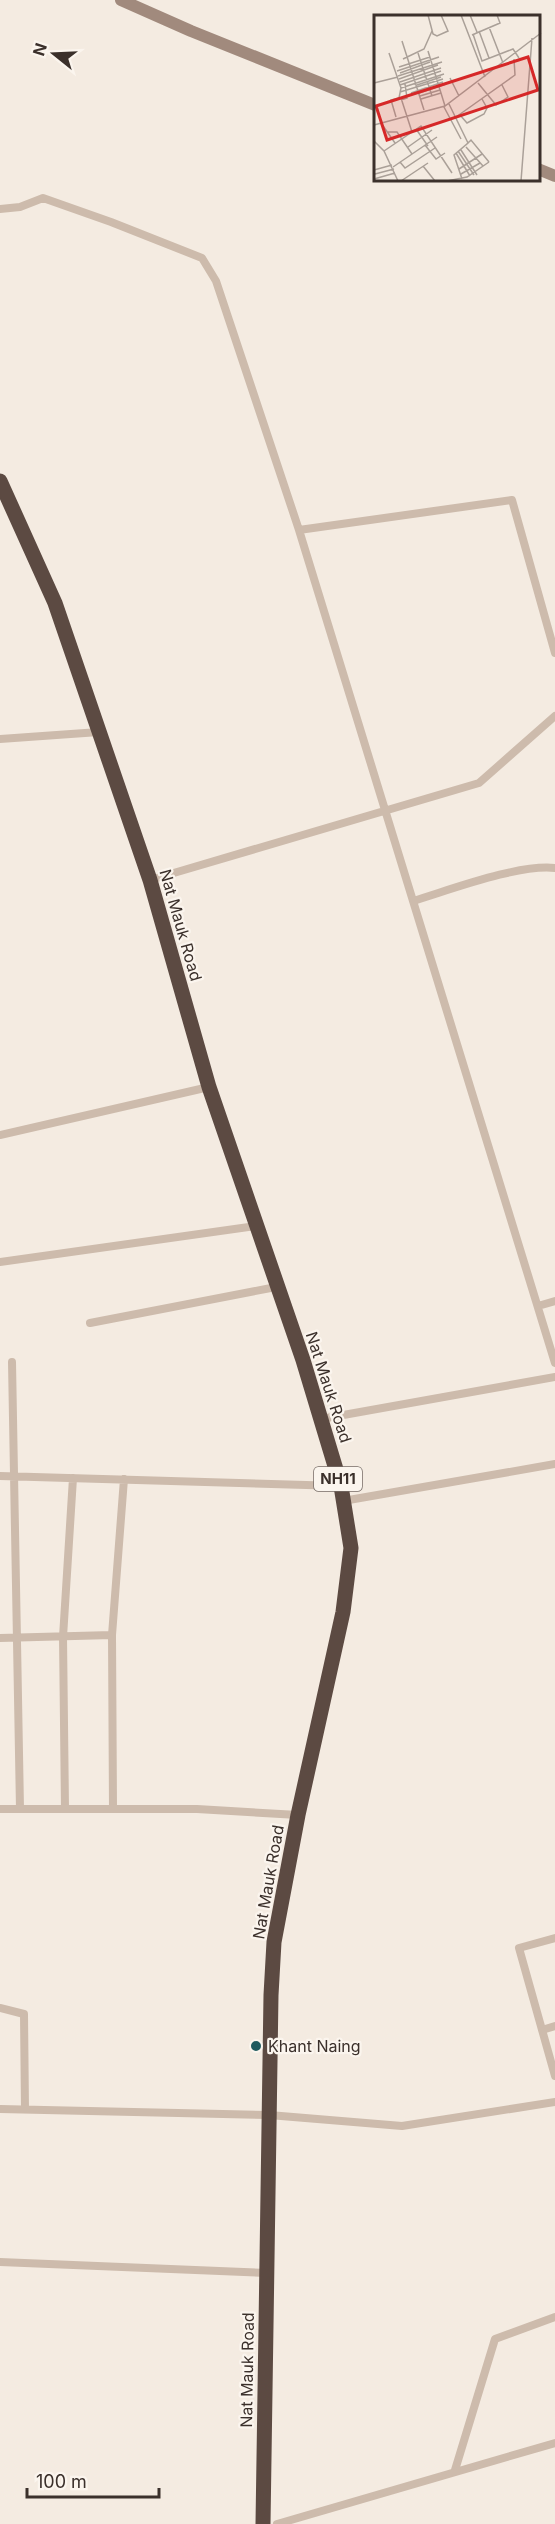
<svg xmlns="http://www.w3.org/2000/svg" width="555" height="2524" viewBox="0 0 555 2524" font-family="Inter,sans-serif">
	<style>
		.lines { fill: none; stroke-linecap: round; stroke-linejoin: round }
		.street { stroke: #cdbbac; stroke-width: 8 }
		.secondary { stroke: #a18a7d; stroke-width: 12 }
		.highway { stroke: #5c4a42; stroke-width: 15 }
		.poi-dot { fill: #1f5a5e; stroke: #fbf5ee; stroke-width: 2 }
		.labels { text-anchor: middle; stroke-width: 4.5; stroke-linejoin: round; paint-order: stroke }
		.shield { fill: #fbf5ee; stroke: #756b66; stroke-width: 1.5 }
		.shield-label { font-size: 15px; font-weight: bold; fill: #3b302b }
		.street-label { font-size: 16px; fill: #3b302b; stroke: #fbf5ee }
		.poi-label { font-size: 16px; fill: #3b302b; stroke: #fbf5ee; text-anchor: start }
		.inset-road { fill: none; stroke: #aaa098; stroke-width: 1.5 }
		.view { fill: #d62828; fill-opacity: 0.15; stroke: #d62828; stroke-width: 3 }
		.inset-edge { fill: none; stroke: #3b302b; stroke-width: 3 }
	</style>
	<rect width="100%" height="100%" fill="#f4ebe1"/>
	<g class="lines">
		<!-- street -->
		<path class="street" d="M0 209 20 207 43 198 111 222 202 258 216 281 299 530 555 1363
			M299 530 512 500 555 653
			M0 739 99 732
			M150 880 479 783 555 716
			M413 901C450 890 518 864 555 868
			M0 1135 209 1087
			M0 1262 256 1226
			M538 1306 555 1301
			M90 1323 276 1287
			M12 1362 20 1809
			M321 1419 555 1377
			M0 1476 341 1486
			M343 1501 555 1464
			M0 1638 112 1635
			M0 1809H197L298 1815
			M65 1809 63 1637 73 1478
			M113 1809 112 1635 124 1479
			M555 1938 519 1948 555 2076
			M0 2008 24 2014 25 2109
			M542 2030 555 2026
			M0 2109 269 2115 402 2126 555 2102
			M0 2262 267 2273
			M455 2470 495 2339 555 2317
			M277 2524 555 2443"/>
		<!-- secondary -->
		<path class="secondary" d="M121 0 191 31 375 105
			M538 169 555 176"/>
		<!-- highway -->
		<path class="highway" d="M0 481 55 603 150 880 209 1087 303 1360 341 1486 351 1548 343 1612 298 1815 274 1942 271 1995 263 2524"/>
	</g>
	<!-- markers -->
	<circle class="poi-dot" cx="256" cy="2046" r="6"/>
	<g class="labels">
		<!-- shield labels -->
		<rect class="shield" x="314" y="1467" width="48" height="24" rx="4.5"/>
		<g class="shield-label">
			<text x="338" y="1484">NH11</text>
		</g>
		<!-- street labels -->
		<g class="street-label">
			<text transform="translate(181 925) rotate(74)" y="6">Nat Mauk Road</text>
			<text transform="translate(329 1387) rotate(72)" y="6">Nat Mauk Road</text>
			<text transform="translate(268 1882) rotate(-80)" y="6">Nat Mauk Road</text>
			<text transform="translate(247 2370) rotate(-89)" y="6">Nat Mauk Road</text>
		</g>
		<!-- poi labels -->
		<g class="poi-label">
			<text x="268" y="2052">Khant Naing</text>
		</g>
	</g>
	<!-- overview -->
	<g transform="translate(374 15)">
		<rect width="166" height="166" fill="#f4ebe1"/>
		<path class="inset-road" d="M54 0 59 19 63 21 74 16 67 0M87 0 111 62M96 0 103 17M115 12 129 48M105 16 115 43M99 19 108 46 139 34 145 43M98 20 126 8 123 0M28 26 50 95M54 36 71 91M15 38 27 73 25 83 17 85 22 102M44 38 58 81M29 44 50 34 58 16M25 52 56 42M23 56 65 42M26 58 56 47M24 61 68 47M76 63 85 81M25 64 64 50M26 67 67 53M0 68 24 62M104 68 122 90 134 82 128 70M26 70 67 56M43 70 67 62M27 73 70 59M26 77 69 64M37 78 69 67M45 78 72 69M46 81 66 75M27 83 38 117M47 84 67 78M27 85 33 83 31 69M75 89 94 128 80 140 88 164M70 92 87 124M86 100 93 108 110 99 113 93 108 84M82 102 141 60 140 44M7 108 21 128M0 110 71 91 167 18M42 114 54 131M14 117H23L38 139M0 126 10 136 24 166M94 128 97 125 115 147M51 130 62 144 71 138M34 132 58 115M92 132 109 151M87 135 103 160M10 136 47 111 78 158M84 136 100 160M82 138 96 161M26 147 31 153 61 133M49 151 61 166M19 152 63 122M85 154 108 139M0 155 18 150M1 159 20 154M87 159 106 148M0 164 21 158M27 166 54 148M73 166 93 162 115 147M147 166 158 23"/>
		<path class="view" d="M154 42 164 75 13 125 2 91Z"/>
		<rect width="166" height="166" class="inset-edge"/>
	</g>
	<!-- north arrow -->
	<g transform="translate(54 54) rotate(288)" stroke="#fbf5ee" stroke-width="4.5" paint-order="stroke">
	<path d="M0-4.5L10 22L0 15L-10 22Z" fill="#3b302b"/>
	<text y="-9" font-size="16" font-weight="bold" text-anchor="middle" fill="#3b302b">N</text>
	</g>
	<!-- scale -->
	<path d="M27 2488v9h132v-9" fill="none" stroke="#3b302b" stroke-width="3"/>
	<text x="36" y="2488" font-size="18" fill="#3b302b" stroke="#fbf5ee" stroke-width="4.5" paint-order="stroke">100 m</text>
</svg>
